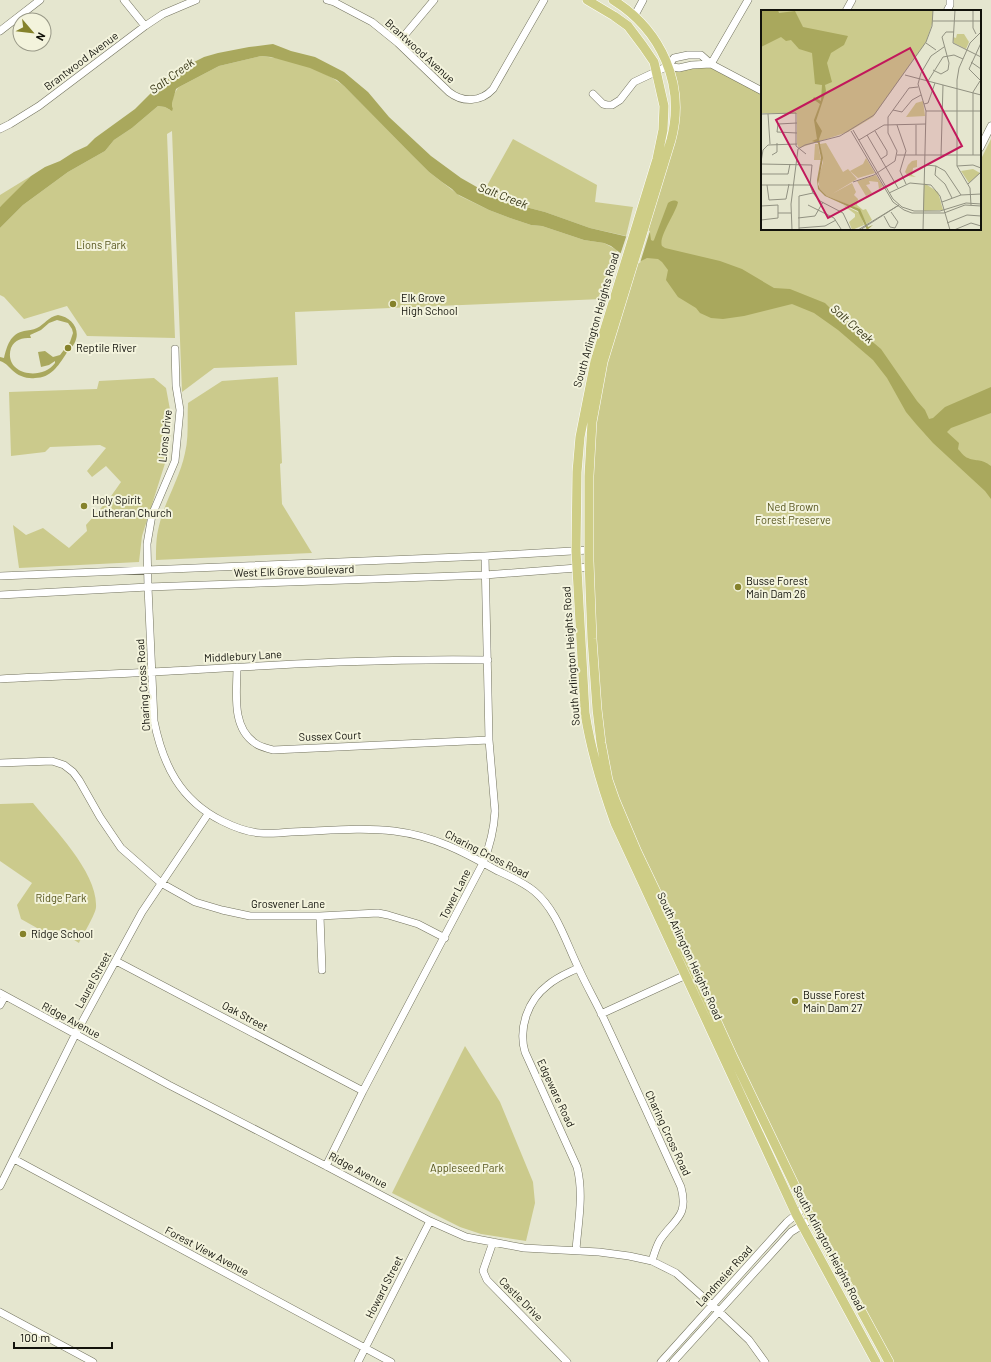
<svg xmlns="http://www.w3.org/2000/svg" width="991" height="1362" viewBox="0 0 991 1362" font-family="Barlow,sans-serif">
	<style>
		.green { fill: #cbca8c }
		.water { fill: #a9a85d; fill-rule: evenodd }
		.pier { fill: #e5e6cf }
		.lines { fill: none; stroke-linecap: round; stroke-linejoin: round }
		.minor-casing { stroke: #73735f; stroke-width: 8 }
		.major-casing { stroke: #fff; stroke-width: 10 }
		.minor { stroke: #fff; stroke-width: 7 }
		.major { stroke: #cecd86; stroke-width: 9 }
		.poi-dot { fill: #85822b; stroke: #f3f3dc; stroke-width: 1.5 }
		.labels { text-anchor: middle; stroke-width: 4; stroke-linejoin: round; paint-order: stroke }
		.street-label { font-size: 11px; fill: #12120b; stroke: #f3f3dc }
		.park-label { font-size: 11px; fill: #56551d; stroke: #f3f3dc }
		.poi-label { font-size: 11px; fill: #12120b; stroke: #f3f3dc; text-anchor: start }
		.water-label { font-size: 12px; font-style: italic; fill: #363514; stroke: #f3f3dc }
		.inset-road { fill: none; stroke: #919181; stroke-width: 1 }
		.view { fill: #c2185b; fill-opacity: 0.15; stroke: #c2185b; stroke-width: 2 }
		.inset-edge { fill: none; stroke: #12120b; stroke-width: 2 }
	</style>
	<rect width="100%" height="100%" fill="#e5e6cf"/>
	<!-- green -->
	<path class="green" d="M261 56C289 59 322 68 344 86L429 172 460 196 489 210 510 218 531 225 542 226 584 240 604 243 617 250 602 299 295 312 297 365 214 368 182 392 172 131 167 134 175 338 87 336 67 306 24 319 4 297 0 295V228L23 205 68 172 105 151 114 140 132 128 158 106 165 107 170 110H173C170 103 174 92 179 87L219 66Z
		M711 64 762 91V229H980V161L991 139V1362H889L845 1283 615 800 601 743 590 569 596 398 648 231 675 125 668 66Z
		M513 139 597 185 595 202 633 207 626 236 590 228 545 212 514 204 496 198 484 191Z
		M31 176 4 204 0 207V195Z
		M278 377 282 463 280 464 282 504 312 553 156 560C156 548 156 537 159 526 165 500 180 478 185 453 189 437 187 420 188 403L222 381Z
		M154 378 166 388 171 415V430L167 457 142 536 139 562 19 568 13 525 26 535 43 528 69 548 87 531 86 525 109 499 121 482 106 466 92 477 87 471 106 448 100 445 50 447 45 452 11 456 9 392 97 389 99 381Z
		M33 803C54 829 98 873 96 907 96 914 82 936 79 943L58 930 53 937 21 919 17 905 32 883 0 861V804Z
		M465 1046 500 1102 533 1182 535 1203 526 1241 481 1234 460 1227 392 1193Z"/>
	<!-- water -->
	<path class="water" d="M273 44 291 51 315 57 344 72 368 92 389 117 431 156 461 178 496 198 514 204 545 212 590 228 633 238 648 231 650 233 651 240 653 241 654 240 668 203C671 201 674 199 678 202 676 213 658 237 662 246L665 248 720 261 742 269 774 288 790 289 825 303 841 319 862 333 881 349 917 401 925 410 929 419 933 418 945 407 991 387V413L951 428 947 432 959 443 958 449C961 452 964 457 968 458 977 462 981 458 991 466V499L985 491 933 443 916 424 906 412 887 378 873 360 838 330 814 313 792 304 744 316 723 319 711 318 700 313 696 308 678 297 666 280 668 270 662 262 658 259 647 258 641 261H637L627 258 611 246 604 243 584 240 542 226 531 225 510 218 489 210 457 194 452 189 442 182 429 172 412 155 344 86 337 80 310 68 271 57 261 56 219 66 179 87 176 89 172 103V106L173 109 172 111 165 107 158 106 132 128 114 140 105 151 68 172 23 205 0 228V207L31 176 45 167 60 161 74 152 87 146 95 138 135 109 153 91 180 69 204 57 218 53 249 47Z
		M58 315C71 317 81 329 75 342 73 347 68 350 66 354 58 366 51 378 35 378 27 379 18 376 12 370 8 366 6 363 0 361V357L4 358C7 346 10 334 24 331 28 330 33 330 37 328 45 324 48 317 58 315ZM57 320 68 323 72 329 73 333 70 342 60 355 53 357 45 351 38 352 41 367 49 365 55 361V363C41 382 3 374 11 348 15 339 22 338 31 338L30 335 41 330 49 323Z"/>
	<!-- pier -->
	<path class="pier" d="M645 230 650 231 640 263 627 260 620 255 627 234 633 236Z"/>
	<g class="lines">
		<defs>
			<path id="minor" d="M124 0 145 26
				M327 0 334 2 372 22 398 43 449 92C463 103 481 102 493 89L544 0
				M846 11 852 0
				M947 11 950 5V0
				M635 15 643 0
				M0 31 40 0
				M398 43 434 0
				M711 64 748 0
				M668 66 679 68 692 65 711 64
				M593 94 603 104 607 105H612L620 100 634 82 668 66 674 58 688 55H701L711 64 762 91
				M0 129 10 124 39 106 145 26 163 14 196 0
				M980 148 991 126
				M175 349 176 386 180 410 175 461 152 515 147 544 148 587 154 721C163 765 180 800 222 821 234 827 246 832 260 833 270 834 281 833 291 832 325 831 360 827 394 831 434 836 462 851 496 870 509 876 523 882 534 891 557 910 566 943 579 969 586 985 595 1000 602 1015 629 1072 655 1130 681 1187 689 1217 674 1219 660 1240 656 1247 654 1254 652 1261
				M0 576 485 556 589 550
				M0 595 148 587 485 575 590 567
				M237 667C237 692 231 727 255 743 260 747 267 748 273 750L489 740
				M0 679C50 676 101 675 151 672 263 666 375 658 488 660
				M0 763 52 761 64 765 73 772 79 780 100 817 121 848 161 883 195 902 222 910 250 916H320L378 913 388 915 418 924 445 938
				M320 916 322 970
				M116 961 363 1091
				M0 993 169 1085 326 1166 430 1221 466 1237 524 1248 599 1252 629 1256 652 1261 676 1273 712 1305 749 1340 765 1362
				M0 1005 5 996
				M601 1014 686 975
				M14 1159 391 1362
				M326 1166 363 1091 483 863C490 846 494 829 495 811L489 740 485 556
				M0 1186 75 1035 142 912 208 814
				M493 1242 483 1271 487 1280 567 1362
				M576 1250C578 1223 584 1194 577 1167L525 1052C518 1028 528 1000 548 985 557 977 568 973 578 968
				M0 1312 93 1362
				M358 1362 430 1221
				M661 1362 787 1222 805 1207
				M673 1362 791 1232 812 1219"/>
			<path id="major" d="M587 0 614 16 628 26 643 46 654 62 664 106 663 130 657 159 595 361 580 437 577 472 576 551 585 713C591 751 602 787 615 823L796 1214 876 1362
				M613 0C661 30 686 84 671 140L603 362 592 422 589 476V561L592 639 597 709 601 743 608 780 615 800 637 852 692 967 733 1057 805 1207 889 1362"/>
		</defs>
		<!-- minor casing -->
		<use href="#minor" class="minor-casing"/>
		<!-- major casing -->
		<use href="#major" class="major-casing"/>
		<!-- minor -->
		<use href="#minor" class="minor"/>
		<!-- major -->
		<use href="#major" class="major"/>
	</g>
	<!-- markers -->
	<g class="poi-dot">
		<circle cx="393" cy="304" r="4"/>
		<circle cx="68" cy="348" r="4"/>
		<circle cx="84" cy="506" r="4"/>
		<circle cx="738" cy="587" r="4"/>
		<circle cx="23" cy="934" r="4"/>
		<circle cx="795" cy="1001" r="4"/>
	</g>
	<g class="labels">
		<!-- street labels -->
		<g class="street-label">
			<text transform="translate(420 51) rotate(42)" y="4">Brantwood Avenue</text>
			<text transform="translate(81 61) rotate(-37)" y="4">Brantwood Avenue</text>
			<text transform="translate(596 320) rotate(-74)" y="4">South Arlington Heights Road</text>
			<text transform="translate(165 436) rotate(-84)" y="4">Lions Drive</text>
			<text transform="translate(294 571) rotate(-2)" y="4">West Elk Grove Boulevard</text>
			<text transform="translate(243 656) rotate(-3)" y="4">Middlebury Lane</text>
			<text transform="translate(571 656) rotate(-94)" y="4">South Arlington Heights Road</text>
			<text transform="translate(143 685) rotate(-94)" y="4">Charing Cross Road</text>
			<text transform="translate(330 736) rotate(-2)" y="4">Sussex Court</text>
			<text transform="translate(487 854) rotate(27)" y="4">Charing Cross Road</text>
			<text transform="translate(455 894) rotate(-63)" y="4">Tower Lane</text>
			<text x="288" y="908">Grosvener Lane</text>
			<text transform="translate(690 956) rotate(65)" y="4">South Arlington Heights Road</text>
			<text transform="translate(93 980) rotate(-61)" y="4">Laurel Street</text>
			<text transform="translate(245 1016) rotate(28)" y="4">Oak Street</text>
			<text transform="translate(71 1020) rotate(28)" y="4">Ridge Avenue</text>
			<text transform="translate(556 1093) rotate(65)" y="4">Edgeware Road</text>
			<text transform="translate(668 1133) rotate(65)" y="4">Charing Cross Road</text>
			<text transform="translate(358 1170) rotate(28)" y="4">Ridge Avenue</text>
			<text transform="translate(829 1248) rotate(62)" y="4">South Arlington Heights Road</text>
			<text transform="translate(207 1251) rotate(28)" y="4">Forest View Avenue</text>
			<text transform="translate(724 1276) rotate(-48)" y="4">Landmeier Road</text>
			<text transform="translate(384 1287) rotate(-63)" y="4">Howard Street</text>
			<text transform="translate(521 1299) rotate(45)" y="4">Castle Drive</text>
		</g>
		<!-- park labels -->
		<g class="park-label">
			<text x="101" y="249">Lions Park</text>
			<text x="793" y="511">Ned Brown<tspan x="793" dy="13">Forest Preserve</tspan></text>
			<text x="61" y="902">Ridge Park</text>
			<text x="467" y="1172">Appleseed Park</text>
		</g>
		<!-- poi labels -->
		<g class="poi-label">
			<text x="401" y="302">Elk Grove<tspan x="401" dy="13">High School</tspan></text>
			<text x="76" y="352">Reptile River</text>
			<text x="92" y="504">Holy Spirit<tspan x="92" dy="13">Lutheran Church</tspan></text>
			<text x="746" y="585">Busse Forest<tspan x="746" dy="13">Main Dam 26</tspan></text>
			<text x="31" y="938">Ridge School</text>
			<text x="803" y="999">Busse Forest<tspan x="803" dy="13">Main Dam 27</tspan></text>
		</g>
		<!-- water labels -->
		<g class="water-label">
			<text transform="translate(172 76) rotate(-36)" y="4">Salt Creek</text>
			<text transform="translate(503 196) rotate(21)" y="4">Salt Creek</text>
			<text transform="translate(852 324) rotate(41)" y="4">Salt Creek</text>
		</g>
	</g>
	<!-- overview -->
	<g transform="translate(761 10)">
		<rect width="220" height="220" fill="#e5e6cf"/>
		<path d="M0 0H172V11L165 32 112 107 87 122 38 138 36 134V104L0 103ZM196 24H203L208 32 205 39 193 33 192 27 195 28ZM162 91 164 106 145 107 155 93ZM65 133 82 162 87 159 96 169 71 184 91 173 95 182 93 185 97 189 96 195 102 200 105 199 111 210 106 214 98 199 66 186 59 179 57 170 62 152 59 134ZM54 134H57L60 150H53ZM105 148 114 163 97 168 89 161 102 154ZM156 150V157L152 158 151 165 155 167 147 166 144 162 147 155 151 151ZM212 159 219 163 208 173 200 161ZM115 165 122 176 118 179 117 172 108 171 109 174 105 175 111 183 105 186 96 171ZM163 173 177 182 182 200 162 201ZM82 195 99 203 103 215 91 220 88 212 94 207V204Z" fill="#cbca8c"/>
		<path d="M0 0H17L18 3 34 1 42 17 87 26 83 35 70 43 66 53 71 72 64 75 65 81 55 111 61 121 58 129 62 148 57 174 59 179 66 186 99 199 107 217 112 215 106 220 97 201 64 186 57 179 56 170 60 148 57 133 51 131 56 129 53 110 59 94 52 89 53 87 60 91 61 75 54 74 51 43 38 39 30 30 25 31 20 27 0 37Z" fill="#a9a85d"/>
		<path class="inset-road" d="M194 0 192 33 220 47M212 0V18L215 24M172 11H220M165 33 175 40M210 52 220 59M172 60 180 64 187 60 188 53 181 27 185 22H193M144 65 220 85M167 71 182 47 193 45 202 49M220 71 208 59 220 33M163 94 167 93 174 73M132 100 141 102 151 90 160 85M165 101H220M0 104 35 103V136L45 144M7 104 9 134M36 113 17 114 16 122 36 123M136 115 145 141 139 161 145 174M155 115V145M92 120 132 189 141 197 153 201H179L205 193 220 194M90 121 132 192 143 200 151 203H183L204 195 220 196M114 121 126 141V145L120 149M106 125 137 178M98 130 123 115 165 114M11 145 16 142V133M136 145H220M212 145V82L219 71M180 146 182 75M0 152 2 140 7 135 36 134M0 154 51 155 49 175 52 183 59 191 82 203 90 220M165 155 175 156 184 161 200 185M175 156 174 165 184 174 191 188M196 156 212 155 220 158M0 164H27L29 154M92 172 113 165 134 151 136 141 127 123V107L148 78 157 77M207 174 220 162M0 175H49M6 175 8 190 25 189 28 174M128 183 149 173 170 175 179 186 189 220M181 192 200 185 220 184M47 195 73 208 80 219M210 195 209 178 196 156V70L198 58 209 33 220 22M0 196 17 195V208L0 210M17 203H30M123 206 129 217 134 218 137 212 130 202M37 208 54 206 62 192M186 213 206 205 220 206M38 218 64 216 75 210M31 220 30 194 37 139 44 135 79 126 113 105 165 32 171 16 172 0M38 220V186L52 183M97 220 138 195 99 220M162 220 165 101 157 74 160 63 170 46 183 37M193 220 210 213 220 216"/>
		<path class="view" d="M149 38 201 136 67 208 15 110Z"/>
		<rect width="220" height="220" class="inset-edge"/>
	</g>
	<!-- north arrow -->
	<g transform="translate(32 32) rotate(118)"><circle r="19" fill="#f3f3dc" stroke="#999988"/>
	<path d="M0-3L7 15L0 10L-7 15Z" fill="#85822b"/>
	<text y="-6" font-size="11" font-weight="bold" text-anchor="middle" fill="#12120b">N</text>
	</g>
	<!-- scale -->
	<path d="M14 1342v6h98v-6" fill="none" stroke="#12120b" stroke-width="2"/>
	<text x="20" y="1342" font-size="12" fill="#12120b" stroke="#f3f3dc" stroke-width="3" paint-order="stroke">100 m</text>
</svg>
